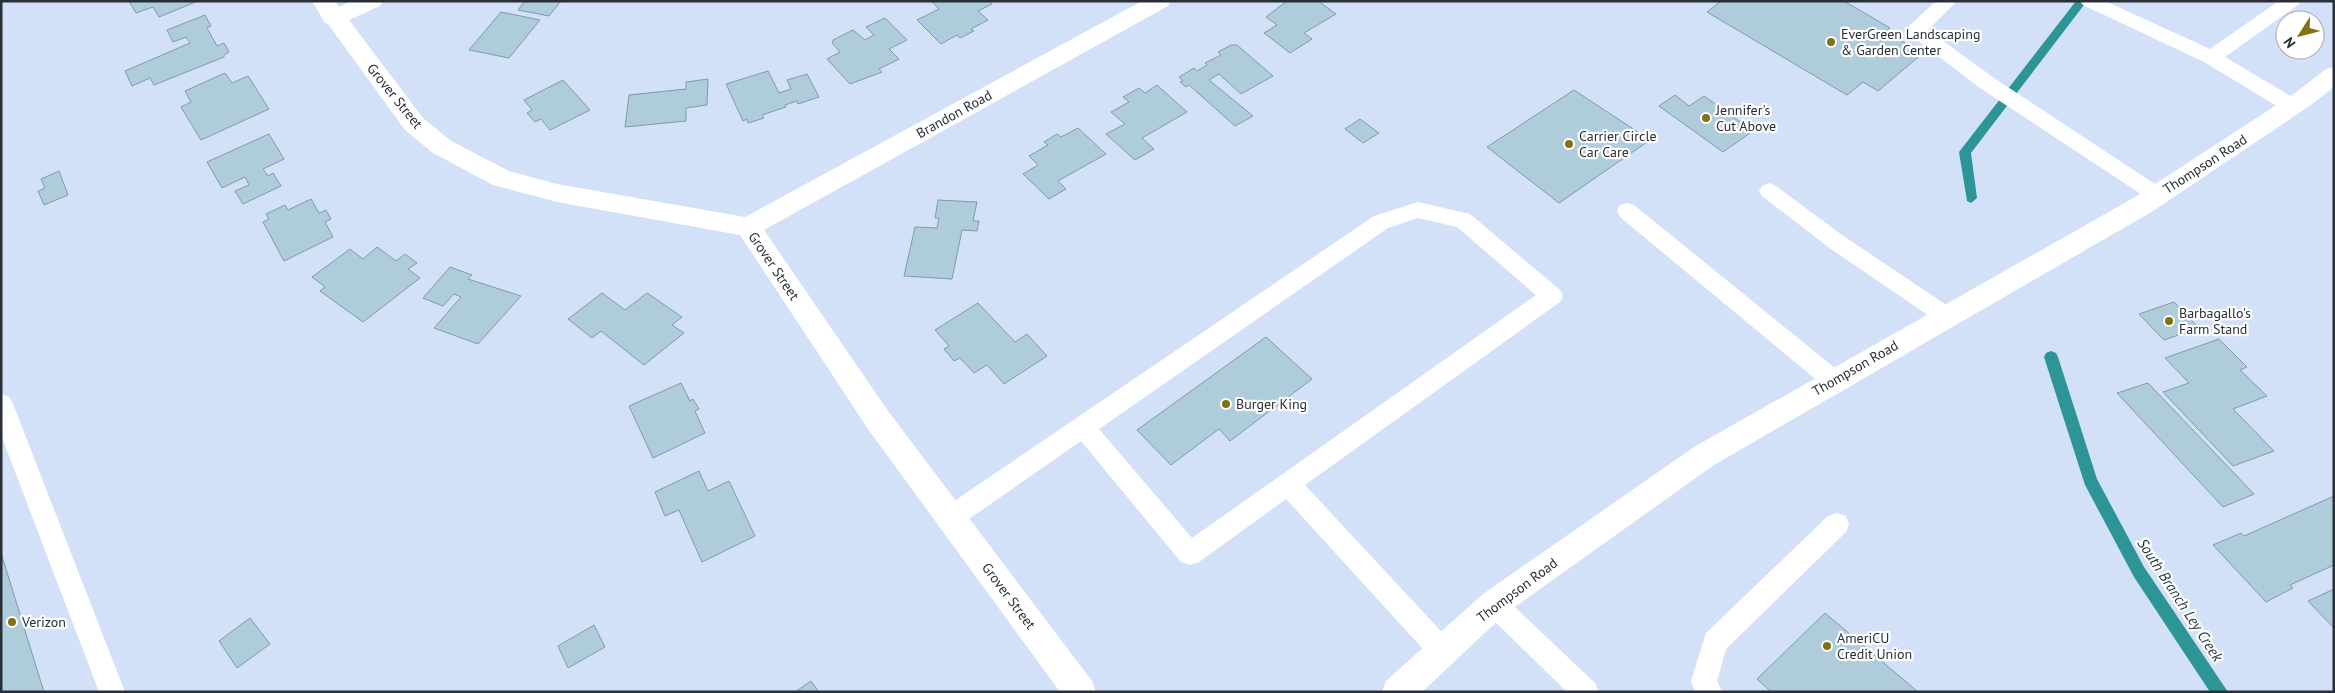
<svg xmlns="http://www.w3.org/2000/svg" width="2335" height="693" viewBox="0 0 2335 693" font-family="'PT Sans',sans-serif">
	<style>
		.lines { fill: none; stroke-linecap: round; stroke-linejoin: round }
		.stream { fill: #2e9597; fill-rule: evenodd }
		.building { fill: #afccda; stroke: #809ba9 }
		.lane { fill: #fff; fill-rule: evenodd }
		.street { fill: #fff; fill-rule: evenodd }
		.primary { fill: #fff; fill-rule: evenodd }
		.poi-dot { fill: #827110; stroke: #fff; stroke-width: 2 }
		.labels { text-anchor: middle; stroke-width: 4.5; stroke-linejoin: round; paint-order: stroke }
		.poi-label { font-size: 14px; fill: #292e37; stroke: #fff; text-anchor: start }
		.street-label { font-size: 14px; fill: #292e37; stroke: #fff }
		.water-label { font-size: 15px; font-style: italic; fill: #1f3637; stroke: #fff }
	</style>
	<rect width="100%" height="100%" fill="#d2e0f8"/>
	<g class="lines">
		<!-- stream -->
		<path class="stream" d="M2076 1H2087L1971 153 1977 198 1971 203 1967 201 1959 152Z
			M2051 351 2056 353 2058 357 2097 479 2144 567 2228 692H2210L2134 577 2085 485 2044 357 2046 353Z"/>
	</g>
	<!-- building -->
	<path class="building" d="M129 1H198L159 17 153 7 136 13Z
		M525 1H561L549 16 518 10Z
		M931 1H989L992 4 978 11 988 20 971 29 974 31 960 38 957 35 941 44 917 20 939 9Z
		M1287 1H1318L1336 14 1304 33 1312 39 1290 53 1264 33 1277 25 1266 17Z
		M1721 1H1844L1890 28 1885 32 1923 53 1878 91 1863 82 1847 95 1707 12Z
		M501 12 540 20 509 58 469 50Z
		M205 15 211 26 207 28 217 46 224 43 229 52 224 55V57L154 85 150 78 132 86 125 71 190 43 186 37 173 42 167 30Z
		M885 18 907 40 889 49 899 59 879 69 882 72 850 84 827 59 840 52 832 43 833 40 853 30 865 40 874 35 866 27Z
		M1231 45H1237L1273 76 1241 94 1219 74 1209 80 1253 116 1235 126 1189 85 1186 87 1180 82 1183 81 1179 77 1194 68 1197 71 1207 65 1205 63 1221 55 1218 52Z
		M768 71 779 93 791 89 787 80 807 74 819 97 798 104 797 101 785 105 786 107 762 115 764 118 748 123 747 119 743 121 726 84Z
		M225 73 232 83 248 76 269 109 201 140 181 107 191 102 185 91Z
		M708 79 707 105 686 108V121L625 127 629 95 686 89V82Z
		M563 80 590 110 550 130 541 119 535 122 527 113 532 110 524 100Z
		M1157 85 1187 112 1142 138 1154 149 1135 160 1106 134 1125 124 1111 112 1129 102 1123 97 1139 88 1145 93Z
		M1574 90 1650 140 1559 203 1487 147Z
		M1675 95 1689 106 1704 96 1753 131 1723 152 1659 106Z
		M1360 119 1379 133 1363 143 1345 129Z
		M1078 128 1106 154 1058 181 1066 189 1049 199 1023 174 1038 165 1029 156 1048 145 1044 142 1057 134 1061 137Z
		M269 134 284 159 263 169 268 176 273 173 281 186 243 204 235 191 249 185 245 177 222 188 207 162Z
		M59 171 68 195 44 205 38 191 45 188 41 179Z
		M311 199 319 213 326 210 331 219 325 222 333 237 284 261 263 222 269 219 266 214 285 205 288 210Z
		M938 200 977 202 973 221H979L977 231 962 230 952 279 904 276 915 227 937 228 939 218H935Z
		M377 247 396 261 405 254 417 263 408 269 420 278 363 322 320 291 325 287 312 277 350 249 363 259Z
		M450 267 472 275 468 279 521 296 478 344 434 328 461 297 454 294 443 306 423 298Z
		M602 293 625 310 647 293 682 317 672 325 684 333 644 365 601 331 592 338 568 319Z
		M2174 302 2199 328 2164 340 2139 314Z
		M978 303 1015 342 1027 334 1047 356 1004 384 987 365 974 373 960 358 954 361 944 349 949 346 935 330Z
		M1266 337 1312 379 1230 441 1219 429 1171 465 1137 430Z
		M2219 339 2247 367 2240 370 2267 396 2233 409 2274 451 2233 466 2163 392 2189 383 2165 358Z
		M681 383 690 401 693 399 699 409 695 411 705 433 653 458 629 406Z
		M2148 383 2254 494 2223 507 2117 393Z
		M699 471 708 491 729 481 755 536 702 562 679 510 665 516 655 492Z
		M2334 496V565L2290 585 2293 588 2266 602 2213 545 2241 533 2244 536Z
		M1 553 44 692H1Z
		M2334 589V628L2308 601Z
		M1825 613 1918 692H1771L1757 679Z
		M250 618 270 644 237 668 219 641Z
		M594 625 605 647 568 668 558 646Z
		M811 681 819 692H795Z"/>
	<g class="lines">
		<!-- lane -->
		<path class="lane" d="M1936 1H1957L1928 30 1994 78 2164 190 2167 195 2164 200 2157 203 2150 200 1980 88 1909 34 1907 30 1909 26Z
			M2080 1H2105L2210 49 2279 1H2301L2298 5 2225 57 2299 101 2302 106 2299 111 2292 113 2285 111 2204 62 2083 5Z
			M1769 183 1776 186 1842 235 1954 310 1957 316 1954 322 1946 325 1938 322 1828 247 1762 196 1759 191 1762 186Z
			M1418 202 1470 214 1560 290 1563 296 1560 302 1305 485 1451 642 1455 651 1451 660 1442 664 1433 660 1286 499 1199 562 1190 565 1181 562 1081 441 959 526 950 529 941 526 938 518 941 510 1374 216ZM1418 218 1457 227 1536 295 1192 538 1099 429 1388 228Z
			M1627 203 1634 205 1841 373 1844 380 1841 387 1833 390 1825 387 1620 217 1617 211 1620 205Z
			M1 394 9 397 13 404 125 692H99L1 435Z
			M1837 513 1846 516 1849 524 1846 532 1726 649 1717 681 1722 692H1695L1691 681 1706 633 1828 516Z
			M1494 592 1503 596 1595 683 1599 692H1567L1485 612 1481 604 1485 596Z"/>
		<!-- street -->
		<path class="street" d="M312 1H335L339 7 351 1H383L380 6 349 20 423 118 451 141 509 171 557 184 745 217 1142 1H1171L1168 6 764 230 888 411 1092 681 1096 692H1060L868 429 740 235 557 202 493 185 433 153 405 130 328 24 325 23Z"/>
		<!-- primary -->
		<path class="primary" d="M2334 67V87L2311 105 2153 211 1714 465 1505 614 1422 692H1382L1386 681 1483 594 1694 447 2135 197 2295 93 2326 69Z"/>
	</g>
	<!-- markers -->
	<g class="poi-dot">
		<circle cx="1831" cy="42" r="5"/>
		<circle cx="1706" cy="118" r="5"/>
		<circle cx="1569" cy="144" r="5"/>
		<circle cx="2169" cy="321" r="5"/>
		<circle cx="1226" cy="404" r="5"/>
		<circle cx="12" cy="622" r="5"/>
		<circle cx="1827" cy="646" r="5"/>
	</g>
	<g class="labels">
		<!-- poi labels -->
		<g class="poi-label">
			<text x="1841" y="39">EverGreen Landscaping<tspan x="1841" dy="16">&amp; Garden Center</tspan></text>
			<text x="1716" y="115">Jennifer's<tspan x="1716" dy="16">Cut Above</tspan></text>
			<text x="1579" y="141">Carrier Circle<tspan x="1579" dy="16">Car Care</tspan></text>
			<text x="2179" y="318">Barbagallo's<tspan x="2179" dy="16">Farm Stand</tspan></text>
			<text x="1236" y="409">Burger King</text>
			<text x="22" y="627">Verizon</text>
			<text x="1837" y="643">AmeriCU<tspan x="1837" dy="16">Credit Union</tspan></text>
		</g>
		<!-- street labels -->
		<g class="street-label">
			<text transform="translate(395 96) rotate(51)" y="5">Grover Street</text>
			<text transform="translate(954 114) rotate(-29)" y="5">Brandon Road</text>
			<text transform="translate(2205 164) rotate(-33)" y="5">Thompson Road</text>
			<text transform="translate(774 266) rotate(56)" y="5">Grover Street</text>
			<text transform="translate(1855 368) rotate(-30)" y="5">Thompson Road</text>
			<text transform="translate(1517 590) rotate(-37)" y="5">Thompson Road</text>
			<text transform="translate(1009 596) rotate(53)" y="5">Grover Street</text>
		</g>
		<!-- water labels -->
		<g class="water-label">
			<text transform="translate(2180 600) rotate(57)" y="5">South Branch Ley Creek</text>
		</g>
	</g>
	<!-- border -->
	<rect width="2335" height="693" fill="none" stroke="#292e37" stroke-width="5"/>
	<!-- north arrow -->
	<g transform="translate(2300 35) rotate(234)"><circle r="24" fill="#ffffff" stroke="#a9abaf"/>
	<path d="M0-4L9 19L0 12L-9 19Z" fill="#827110"/>
	<text y="-8" font-size="14" font-weight="bold" text-anchor="middle" fill="#292e37">N</text>
	</g>
</svg>
